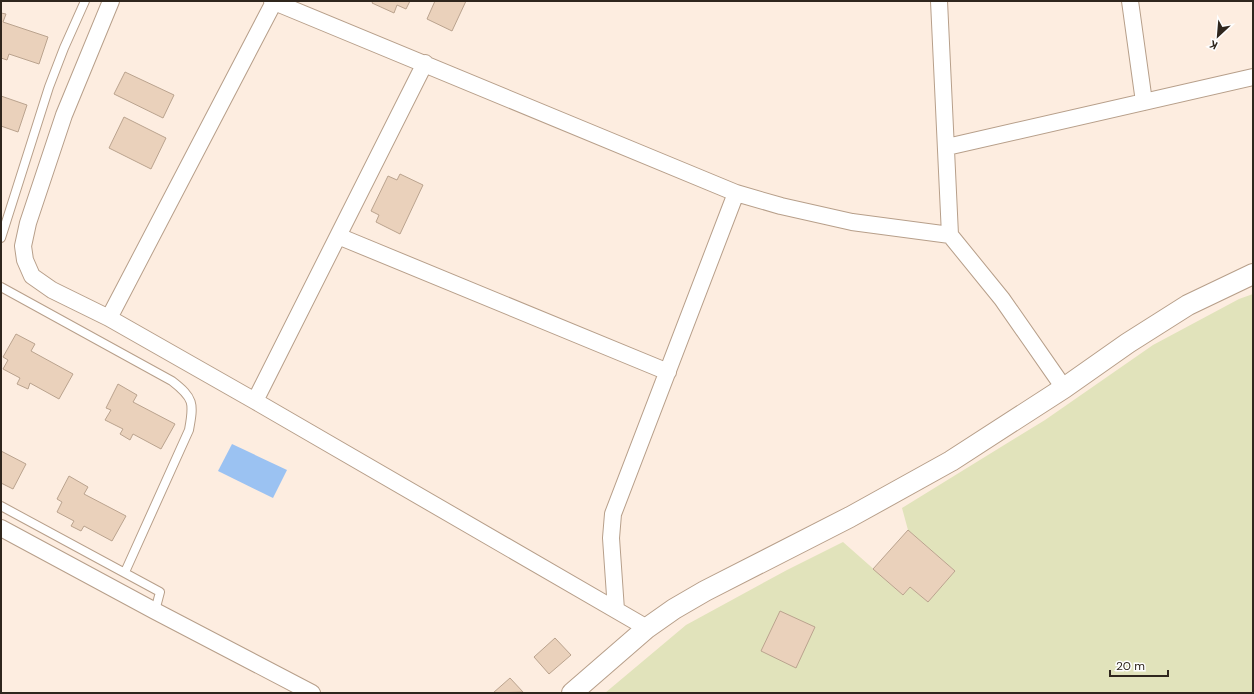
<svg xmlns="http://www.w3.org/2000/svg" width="1254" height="694" viewBox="0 0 1254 694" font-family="'DM Sans',sans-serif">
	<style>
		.green { fill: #e1e3bb }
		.water { fill: #9bc2f2 }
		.building { fill: #ead1bb; stroke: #baa38e }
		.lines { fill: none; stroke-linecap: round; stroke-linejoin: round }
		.service-casing { stroke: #b79f8a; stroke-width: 10 }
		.minor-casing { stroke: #b79f8a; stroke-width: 18 }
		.tertiary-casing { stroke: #b79f8a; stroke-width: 22 }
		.service { stroke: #fff; stroke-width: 8 }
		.minor { stroke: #fff; stroke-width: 16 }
		.tertiary { stroke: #fff; stroke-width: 20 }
	</style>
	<rect width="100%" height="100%" fill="#fdede0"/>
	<!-- green -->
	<path class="green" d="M1253 294V693H605L686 625 787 570 843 542 903 595 910 587 928 602 955 571 908 530 902 508 1045 420 1153 345 1239 299Z"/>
	<!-- water -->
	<path class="water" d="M232 444 287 470 273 498 218 471Z"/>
	<!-- building -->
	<path class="building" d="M373 1H410L406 9 397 5 394 13 372 3Z
		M435 1H466L452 31 427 19Z
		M1 13 6 14 3 22 48 37 39 64 9 54 7 60 1 58Z
		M125 72 174 95 163 118 114 94Z
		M1 96 27 105 18 132 1 126Z
		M124 117 166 138 151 169 109 148Z
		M400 174 423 185 400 234 376 222 379 215 371 211 388 176 397 180Z
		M16 334 35 344 31 351 73 374 59 399 30 383 28 389 17 384 20 378 3 369 8 360 3 357Z
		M118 384 137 395 133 402 175 424 161 449 133 434 130 440 120 434 123 429 105 420 111 410 106 408Z
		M1 451 26 464 13 489 1 483Z
		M69 476 88 487 84 494 126 516 112 541 84 526 81 531 71 526 74 521 57 512 62 502 57 499Z
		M908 530 955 571 928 602 910 587 903 595 873 569Z
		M780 611 815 627 796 668 761 651Z
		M555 638 571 655 549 674 534 657Z
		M510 678 523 692 493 693Z"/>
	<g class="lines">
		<defs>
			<path id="service" d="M1 238 49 87 64 48 85 1
				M1 287 172 381C194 398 194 403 189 430L125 572
				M1 506 160 592 155 611"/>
			<path id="minor" d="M111 1 64 115 28 223 23 246 25 260 32 276 52 290 109 318 255 401 647 628
				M272 1 736 193 781 206 852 222 950 235
				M939 1 950 235 1002 299 1064 388
				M1130 1 1144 102
				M947 147 1253 77
				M338 236 668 372
				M109 318 274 2
				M255 401 425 63
				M1 528 155 611 312 693
				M616 610 611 538 613 514 736 193"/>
			<path id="tertiary" d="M572 693 647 628 674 609 705 591 850 517 951 461 1064 388 1128 343 1188 305 1253 274"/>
		</defs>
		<!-- service casing -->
		<use href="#service" class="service-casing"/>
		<!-- minor casing -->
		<use href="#minor" class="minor-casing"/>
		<!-- tertiary casing -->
		<use href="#tertiary" class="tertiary-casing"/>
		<!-- service -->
		<use href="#service" class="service"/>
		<!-- minor -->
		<use href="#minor" class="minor"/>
		<!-- tertiary -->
		<use href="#tertiary" class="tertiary"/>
	</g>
	<!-- border -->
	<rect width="1254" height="694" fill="none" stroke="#2f261d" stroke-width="4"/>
	<!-- north arrow -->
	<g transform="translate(1218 36) rotate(206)" stroke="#fefefe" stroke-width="3" paint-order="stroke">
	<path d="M0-3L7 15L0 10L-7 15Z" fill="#2f261d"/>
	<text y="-6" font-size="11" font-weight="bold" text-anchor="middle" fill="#2f261d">K</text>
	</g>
	<!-- scale -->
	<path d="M1110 670v6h58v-6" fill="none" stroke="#2f261d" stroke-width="2"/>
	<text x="1116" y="670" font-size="12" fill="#2f261d" stroke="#fefefe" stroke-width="3" paint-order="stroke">20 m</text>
</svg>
